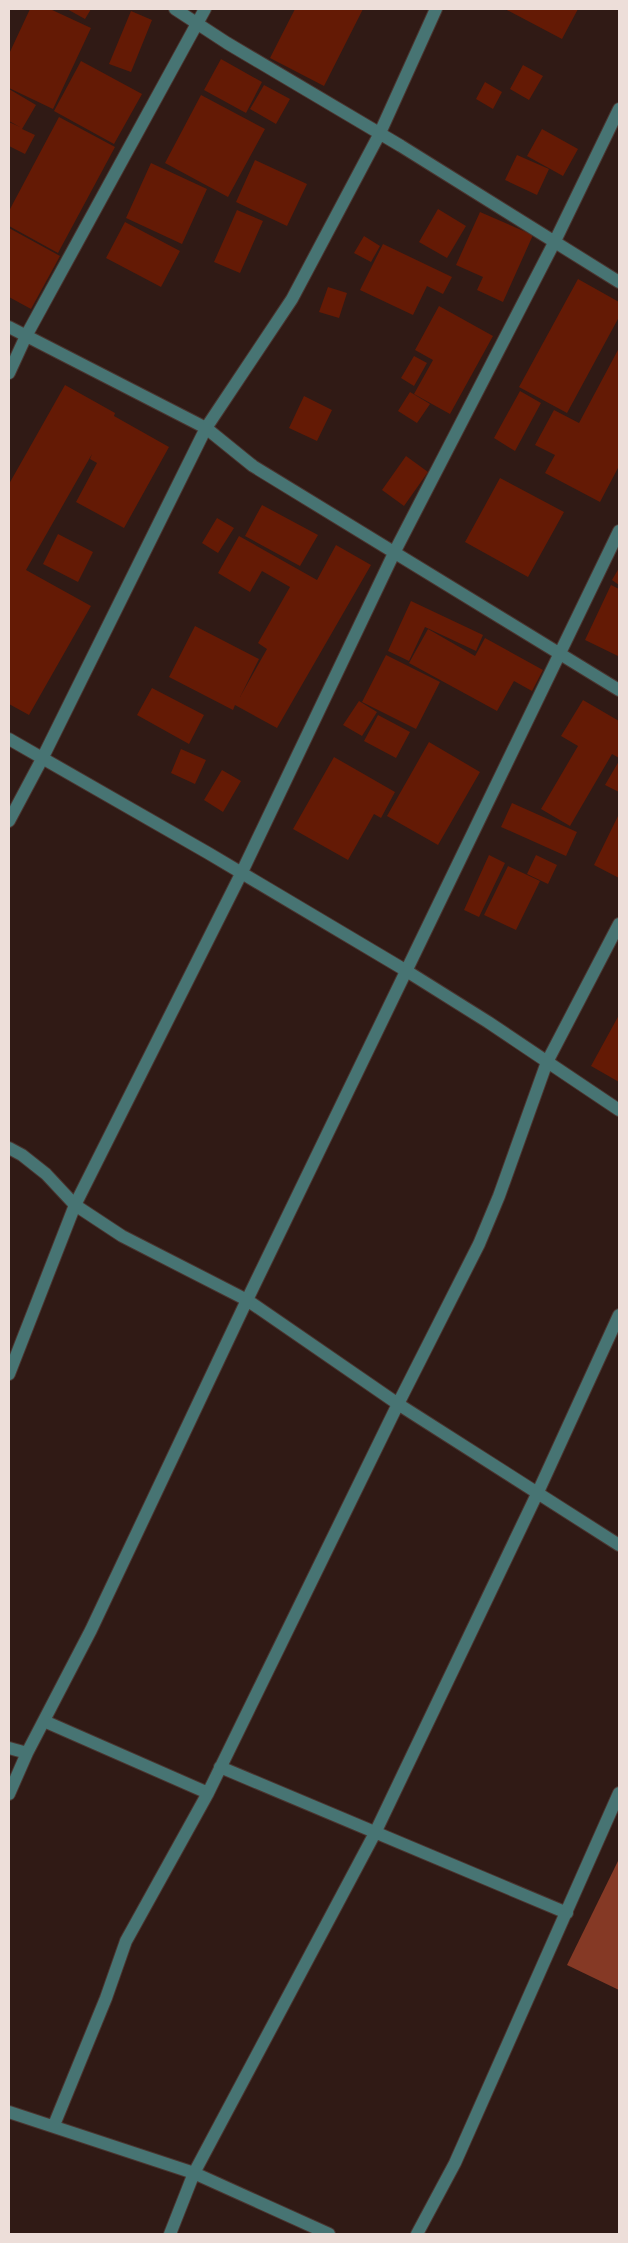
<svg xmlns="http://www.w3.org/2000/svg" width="628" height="2243" viewBox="0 0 628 2243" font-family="Figtree,sans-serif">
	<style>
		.water { fill: #853925 }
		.building { fill: #641a05 }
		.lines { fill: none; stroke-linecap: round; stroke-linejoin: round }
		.minor-casing { stroke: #4a3530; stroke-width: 14 }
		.minor { stroke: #477473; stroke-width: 12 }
	</style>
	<rect width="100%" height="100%" fill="#301a15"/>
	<!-- water -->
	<path class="water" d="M619 1859V1990L567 1965Z"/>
	<!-- building -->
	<path class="building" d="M30 9H50L91 28 53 109 9 88V54Z
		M67 9H91L85 19Z
		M295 9H363L324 86 270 58Z
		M505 9H578L562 39Z
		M131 11 152 20 131 72 109 64Z
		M221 59 262 82 246 113 204 90Z
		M81 61 142 94 114 144 54 111Z
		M523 65 543 76 529 100 510 89Z
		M485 82 502 92 493 109 476 99Z
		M264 85 290 99 276 124 250 109Z
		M9 89 36 105 22 129 35 135 25 154 9 146V122L20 127 9 121Z
		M201 95 265 129 228 197 165 163Z
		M59 117 115 147 58 253 9 226V211Z
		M542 129 578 149 563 176 527 156Z
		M517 155 549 169 537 195 505 180Z
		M255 160 307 184 287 226 236 202Z
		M151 163 207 189 182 244 126 218Z
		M438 209 466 226 447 258 419 242Z
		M237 210 263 221 240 273 214 262Z
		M480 212 533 235 503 302 477 290 483 277 456 265Z
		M125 222 180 251 161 287 106 258Z
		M9 228 60 256 31 309 9 297Z
		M364 236 380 246 371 262 354 253Z
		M383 244 452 277 443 294 427 286 413 315 360 290Z
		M578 279 619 302V317L567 413 519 387Z
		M328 287 347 293 339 318 319 312Z
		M439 306 493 336 450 414 414 394 433 360 415 350Z
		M619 348V466L600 502 545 473 555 455 535 445 554 410 579 423Z
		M414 356 427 363 414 386 401 378Z
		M65 385 115 413 114 416 169 447 124 528 76 502 97 463 90 459 92 454 26 570 91 606 29 715 9 704V484Z
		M520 391 541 403 515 451 494 438Z
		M410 392 430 404 417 423 398 411Z
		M304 396 332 410 317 441 289 428Z
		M406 456 428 472 404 506 382 490Z
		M500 478 564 512 528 577 465 542Z
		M262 505 318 535 300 566 245 536Z
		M217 518 234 528 218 553 202 543Z
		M58 534 93 552 78 582 43 564Z
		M239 536 317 580 336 545 371 565 277 728 235 705 233 710 169 677 195 626 259 659 240 697 267 649 258 643 290 587 262 571 250 592 218 573Z
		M619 568V585L612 580Z
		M611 585 619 589 618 656 585 640Z
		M411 601 483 635 476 651 425 627 409 661 388 651Z
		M428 629 475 656 485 638 543 670 532 691 514 681 497 711 409 663Z
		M386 655 440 682 416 729 362 702Z
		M152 688 204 715 189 744 137 715Z
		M583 700 619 721V758L612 754 570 826 541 809 578 746 561 736Z
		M359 701 377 712 362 736 343 725Z
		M378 715 410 732 396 758 364 741Z
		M429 742 480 772 438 845 387 816Z
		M181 749 206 760 195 784 171 773Z
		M334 757 395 792 381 818 374 814 348 860 293 829Z
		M619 761V792L605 785Z
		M222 770 241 781 223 812 204 800Z
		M512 803 577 832 566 856 501 827Z
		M619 814V878L594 865Z
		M489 855 505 863 479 917 464 910Z
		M536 855 557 865 548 884 527 874Z
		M508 866 540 881 516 930 484 915Z
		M619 1015V1082L591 1066Z"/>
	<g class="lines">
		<defs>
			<path id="minor" d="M175 9 227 43 401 146 619 282
				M9 327 206 428 253 466 619 690
				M9 373 26 336 205 9
				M9 739 208 853 405 970 488 1022 619 1110
				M9 821 42 759 206 428 292 299 379 135 436 9
				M9 1148 22 1155 46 1174 75 1205 122 1236 247 1300 398 1404 619 1545
				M9 1374 75 1205 241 874 395 551 555 241 619 109
				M44 1721 208 1793
				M9 1748 27 1753
				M220 1767 567 1913
				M9 1794 27 1753 91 1630 247 1300 619 531
				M9 2112 194 2173 329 2234
				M54 2125 106 1998 126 1941 208 1793 398 1404 479 1244 499 1196 547 1062 619 924
				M170 2234 194 2173 375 1833 538 1492 619 1315
				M417 2234 455 2163 619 1793"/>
		</defs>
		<!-- minor casing -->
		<use href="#minor" class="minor-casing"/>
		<!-- minor -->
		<use href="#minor" class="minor"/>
	</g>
	<!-- border -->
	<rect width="628" height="2243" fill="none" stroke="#edded9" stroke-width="20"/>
</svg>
